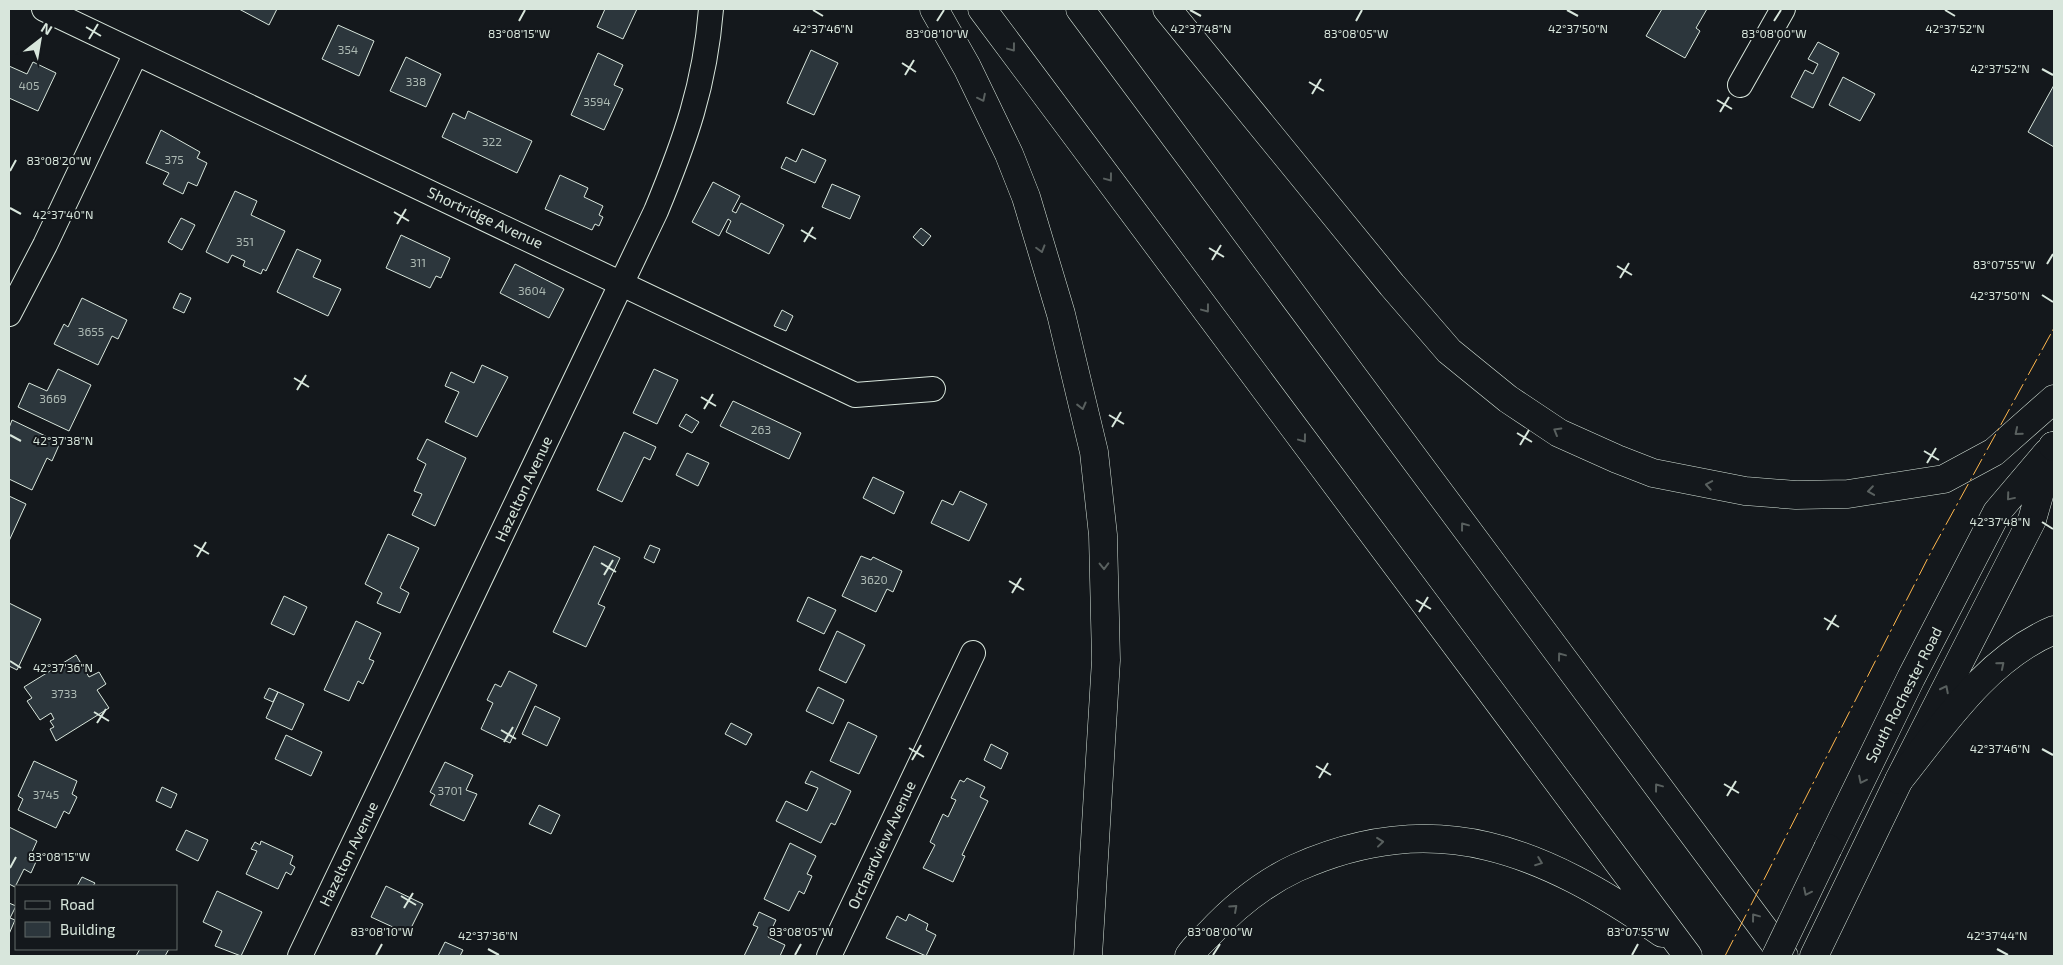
<svg xmlns="http://www.w3.org/2000/svg" width="2063" height="965" viewBox="0 0 2063 965" font-family="'Exo 2',sans-serif">
	<style>
		.building { fill: #2c363c; stroke: #d8e6dc }
		.lines { fill: none; stroke-linecap: round; stroke-linejoin: round }
		.minor-casing { stroke: #d8e6dc; stroke-width: 26 }
		.major-casing { stroke: #d8e6dc; stroke-width: 29 }
		.highway-casing { stroke: #d8e6dc; stroke-width: 29 }
		.minor { stroke: #14181c; stroke-width: 24 }
		.major { stroke: #14181c; stroke-width: 28 }
		.highway { stroke: #14181c; stroke-width: 28 }
		.major-bridge-casing { stroke: #d8e6dc; stroke-width: 29; stroke-linecap: butt }
		.major-bridge { stroke: #14181c; stroke-width: 28 }
		.power { stroke: #ffb74d; stroke-width: 1; stroke-dasharray: 18 4 2.5 4; stroke-linecap: butt }
		.oneway { stroke: #59605f }
		.ticks { fill: none; stroke: #d8e6dc; stroke-width: 2 }
		.labels { text-anchor: middle; stroke-width: 4; stroke-linejoin: round; paint-order: stroke }
		.number-label { font-size: 12px; fill: #adbab4 }
		.street-label { font-size: 15px; fill: #d8e6dc; stroke: #14181c }
		.ticks-label { font-size: 12px; text-anchor: middle; fill: #d8e6dc; stroke: #14181c; stroke-width: 4; stroke-linejoin: round; paint-order: stroke }
	</style>
	<rect width="100%" height="100%" fill="#14181c"/>
	<!-- building -->
	<path class="building" d="M239 9H277L269 25Z
		M605 9H637L623 39 597 27Z
		M1662 9H1707L1696 28 1700 31 1685 58 1646 36Z
		M338 25 374 41 359 76 322 59Z
		M1818 42 1839 53 1813 108 1791 97 1805 70 1813 74 1818 64 1808 59Z
		M811 50 838 63 814 115 787 103Z
		M598 53 623 65 614 85 623 89 604 130 571 115Z
		M406 57 441 74 426 107 390 91Z
		M33 62 56 73 38 111 9 98V66L27 74Z
		M1843 77 1875 94 1860 121 1829 105Z
		M2054 85V147L2028 132Z
		M468 111 532 141 517 173 442 137 453 113 465 119Z
		M161 130 200 152 197 158 207 163 197 186 188 182 183 194 163 184 169 173 146 163Z
		M802 149 826 160 815 183 781 168 786 157 796 162Z
		M560 175 588 188 584 197 603 206 599 215 603 217 599 226 595 224 592 230 545 209Z
		M713 182 740 196 732 211 736 213 741 203 784 225 769 254 726 232 731 221 728 219 719 236 692 222Z
		M832 184 860 196 850 219 822 207Z
		M235 191 257 201 251 215 285 231 266 271 263 269 261 274 243 266 245 261 232 255 228 263 206 252Z
		M181 218 195 225 182 250 168 242Z
		M921 228 931 236 923 246 913 237Z
		M401 235 450 258 441 278 436 276 430 288 386 268Z
		M297 249 321 260 313 277 341 289 328 316 277 292Z
		M515 264 564 289 549 318 500 293Z
		M180 293 191 298 184 313 173 308Z
		M82 298 127 320 118 339 112 336 98 365 54 344 64 324 68 327Z
		M782 310 793 316 786 331 774 326Z
		M482 365 508 377 477 437 445 422 459 392 445 386 451 372 474 383Z
		M58 369 91 385 69 431 18 407 29 383 47 391Z
		M654 369 678 380 657 424 633 413Z
		M733 401 801 433 789 459 720 426Z
		M686 414 699 422 692 433 679 426Z
		M12 420 60 443 52 461 47 458 32 490 9 479V428Z
		M624 432 656 447 650 460 644 457 622 502 597 490Z
		M427 439 466 458 435 526 412 515 422 494 414 491 426 464 417 459Z
		M687 453 709 463 698 486 676 475Z
		M873 477 904 492 894 514 863 498Z
		M960 491 987 504 969 541 931 523 942 500 953 505Z
		M9 496 26 504 9 541Z
		M388 534 419 548 400 588 409 593 400 613 377 603 382 593 365 584Z
		M650 545 660 549 654 563 644 558Z
		M594 546 620 558 598 604 605 607 586 647 553 632Z
		M861 556 871 560 873 557 902 571 893 592 887 589 876 612 842 596Z
		M284 596 307 607 294 635 271 624Z
		M808 597 836 610 824 634 797 621Z
		M9 603 41 619 17 670 9 666Z
		M356 621 381 633 369 659 374 661 363 684 358 681 349 701 324 690Z
		M837 631 865 645 846 683 819 670Z
		M76 655 89 677 99 672 106 684 97 690 109 708 56 741 50 729 54 727 50 721 54 719 51 713 40 720 27 701 32 698 24 687Z
		M509 671 537 685 510 743 481 729 493 703 487 700 495 684 501 687Z
		M818 687 844 700 833 724 806 711Z
		M269 688 278 692 273 702 264 698Z
		M278 692 304 704 292 730 266 718Z
		M535 706 560 718 547 746 522 734Z
		M848 722 877 736 859 774 830 761Z
		M731 723 752 734 746 745 725 734Z
		M286 735 322 752 311 776 275 759Z
		M991 744 1008 753 1001 769 984 760Z
		M34 761 77 781 72 794 77 797 69 814 64 811 56 828 18 810 23 799 18 796Z
		M445 762 473 775 466 790 477 794 464 821 430 805 435 795 430 792Z
		M811 771 851 791 835 825 831 823 821 843 776 821 786 801 807 811 818 788 805 783Z
		M967 778 985 787 980 797 988 801 962 855 965 856 953 882 923 868 935 845 930 842 943 814 948 817 956 800 951 798 960 780 964 782Z
		M162 787 177 794 171 808 156 801Z
		M539 805 560 815 551 834 529 824Z
		M9 827 37 841 32 852 39 855 31 873 24 869 15 887 9 884Z
		M186 830 208 840 198 861 176 850Z
		M261 841 293 856 290 864 295 867 291 875 286 872 278 889 246 874 257 851 251 849 255 842 260 845Z
		M790 843 816 856 807 874 812 876 804 894 799 891 789 911 764 899Z
		M82 877 95 883 93 886H77Z
		M386 886 423 904 408 934 371 917Z
		M217 891 262 912 241 956 215 946 222 931 203 922Z
		M9 903 16 906 10 918 15 920 9 934Z
		M759 912 776 920 768 937 785 945 780 956H744L758 927 753 925Z
		M909 914 928 924 926 930 936 935 926 956 886 938 897 916 906 921Z
		M445 942 463 950 460 956H438Z
		M140 949H169L165 956H136Z"/>
	<g class="lines">
		<defs>
			<path id="minor" d="M44 9 855 395 933 389
				M1740 85 1783 9
				M9 314 45 245 136 53
				M300 956 656 211C685 141 705 85 711 9
				M829 956 973 653"/>
			<path id="major" d="M1828 848 1911 678 1997 512 2047 453
				M1814 956 1899 780 2032 520 2053 446"/>
			<path id="highway" d="M934 9 967 67 1009 154 1026 197 1061 314 1094 452 1103 535 1106 660 1088 956
				M982 9 1688 956
				M1080 9 1784 956
				M1167 9 1392 285 1449 351 1508 399 1559 433 1617 459 1653 473 1745 491 1796 495 1848 494 1944 479 1994 452 2054 399
				M2053 446 2054 447
				M1899 780C1943 725 1987 658 2054 630
				M1189 956C1194 948 1202 941 1209 934 1235 906 1262 884 1296 868 1437 805 1543 851 1662 933"/>
		</defs>
		<!-- minor casing -->
		<use href="#minor" class="minor-casing"/>
		<!-- major casing -->
		<use href="#major" class="major-casing"/>
		<!-- highway casing -->
		<use href="#highway" class="highway-casing"/>
		<!-- minor -->
		<use href="#minor" class="minor"/>
		<!-- major -->
		<use href="#major" class="major"/>
		<!-- highway -->
		<use href="#highway" class="highway"/>
		<defs>
			<path id="major-bridge" d="M1776 956 1828 848"/>
		</defs>
		<!-- major-bridge casing -->
		<use href="#major-bridge" class="major-bridge-casing"/>
		<!-- major-bridge -->
		<use href="#major-bridge" class="major-bridge"/>
		<!-- power -->
		<path class="power" d="M1725 956 1932 550 2054 328"/>
	</g>
	<!-- one-way arrows -->
	<defs><path id="oneway-chevron" d="M-2-3.5L2.5 0L-2 3.5" fill="none" stroke-width="1.6" stroke-linecap="round" stroke-linejoin="round" transform="scale(1.25)"/></defs>
	<g class="oneway">
		<use href="#oneway-chevron" transform="translate(1012 48) rotate(53)"/>
		<use href="#oneway-chevron" transform="translate(982 98) rotate(64)"/>
		<use href="#oneway-chevron" transform="translate(1109 178) rotate(53)"/>
		<use href="#oneway-chevron" transform="translate(1041 249) rotate(74)"/>
		<use href="#oneway-chevron" transform="translate(1206 309) rotate(53)"/>
		<use href="#oneway-chevron" transform="translate(1082 406) rotate(76)"/>
		<use href="#oneway-chevron" transform="translate(1557 431) rotate(-150)"/>
		<use href="#oneway-chevron" transform="translate(2018 432) rotate(140)"/>
		<use href="#oneway-chevron" transform="translate(1303 439) rotate(53)"/>
		<use href="#oneway-chevron" transform="translate(1709 485) rotate(-170)"/>
		<use href="#oneway-chevron" transform="translate(1871 491) rotate(172)"/>
		<use href="#oneway-chevron" transform="translate(2010 497) rotate(130)"/>
		<use href="#oneway-chevron" transform="translate(1464 526) rotate(-127)"/>
		<use href="#oneway-chevron" transform="translate(1104 566) rotate(89)"/>
		<use href="#oneway-chevron" transform="translate(1561 656) rotate(-127)"/>
		<use href="#oneway-chevron" transform="translate(2001 665) rotate(-40)"/>
		<use href="#oneway-chevron" transform="translate(1945 689) rotate(-63)"/>
		<use href="#oneway-chevron" transform="translate(1862 780) rotate(116)"/>
		<use href="#oneway-chevron" transform="translate(1658 787) rotate(-127)"/>
		<use href="#oneway-chevron" transform="translate(1380 842) rotate(-6)"/>
		<use href="#oneway-chevron" transform="translate(1539 862) rotate(21)"/>
		<use href="#oneway-chevron" transform="translate(1807 892) rotate(116)"/>
		<use href="#oneway-chevron" transform="translate(1234 908) rotate(-42)"/>
		<use href="#oneway-chevron" transform="translate(1755 917) rotate(-127)"/>
	</g>
	<!-- ticks -->
	<path class="ticks" d="M813 10 823 16M1190 10 1201 16M1567 10 1578 16M1945 10 1955 16M519 21 525 10M937 21 944 10M1356 21 1362 10M1774 21 1781 10M86 27 101 36M89 39 98 24M902 63 916 72M2042 69 2053 75M905 75 914 60M1309 82 1324 91M1312 94 1321 79M1717 100 1732 109M1720 112 1729 97M10 171 16 160M10 208 21 214M394 212 409 221M397 224 406 209M801 230 816 239M804 242 813 227M1209 248 1224 257M1212 260 1221 245M2047 264 2053 254M1617 266 1632 275M1620 278 1629 263M2042 295 2053 302M294 378 309 387M297 390 306 375M701 397 716 406M704 409 713 394M1109 415 1124 424M1112 427 1121 412M1517 433 1532 442M10 435 21 441M1520 445 1529 430M1924 451 1939 460M1927 463 1936 448M2042 522 2053 529M194 545 209 554M197 557 206 542M601 563 616 572M604 575 613 560M1009 581 1024 590M1012 593 1021 578M1416 600 1431 609M1419 612 1428 597M1824 618 1839 627M1827 630 1836 615M10 661 21 668M94 712 109 721M97 723 106 709M501 730 516 739M504 742 513 727M909 748 924 757M2042 749 2053 755M912 760 921 745M1316 766 1331 775M1319 778 1328 763M1724 784 1739 793M1727 796 1736 781M10 868 16 857M401 896 416 905M404 908 413 893M488 949 499 955M1997 949 2008 955M376 955 382 944M795 955 801 944M1213 955 1220 944M1632 955 1638 944"/>
	<g class="labels">
		<!-- number labels -->
		<g class="number-label">
			<text x="348" y="54">354</text>
			<text x="416" y="86">338</text>
			<text x="29" y="90">405</text>
			<text x="597" y="106">3594</text>
			<text x="492" y="146">322</text>
			<text x="174" y="164">375</text>
			<text x="245" y="246">351</text>
			<text x="418" y="267">311</text>
			<text x="532" y="295">3604</text>
			<text x="91" y="336">3655</text>
			<text x="53" y="403">3669</text>
			<text x="761" y="434">263</text>
			<text x="874" y="584">3620</text>
			<text x="64" y="698">3733</text>
			<text x="450" y="795">3701</text>
			<text x="46" y="799">3745</text>
		</g>
		<!-- street labels -->
		<g class="street-label">
			<text transform="translate(485 218) rotate(25)" y="5">Shortridge Avenue</text>
			<text transform="translate(524 489) rotate(-65)" y="5">Hazelton Avenue</text>
			<text transform="translate(1904 695) rotate(-63)" y="5">South Rochester Road</text>
			<text transform="translate(882 845) rotate(-65)" y="5">Orchardview Avenue</text>
			<text transform="translate(349 854) rotate(-64)" y="5">Hazelton Avenue</text>
		</g>
	</g>
	<g class="ticks-label">
		<text x="1578" y="33">42°37'50"N</text>
		<text x="823" y="33">42°37'46"N</text>
		<text x="1201" y="33">42°37'48"N</text>
		<text x="1955" y="33">42°37'52"N</text>
		<text x="519" y="38">83°08'15"W</text>
		<text x="937" y="38">83°08'10"W</text>
		<text x="1356" y="38">83°08'05"W</text>
		<text x="1774" y="38">83°08'00"W</text>
		<text x="2000" y="73">42°37'52"N</text>
		<text x="59" y="165">83°08'20"W</text>
		<text x="63" y="219">42°37'40"N</text>
		<text x="2004" y="269">83°07'55"W</text>
		<text x="2000" y="300">42°37'50"N</text>
		<text x="63" y="445">42°37'38"N</text>
		<text x="2000" y="526">42°37'48"N</text>
		<text x="63" y="672">42°37'36"N</text>
		<text x="2000" y="753">42°37'46"N</text>
		<text x="59" y="861">83°08'15"W</text>
		<text x="382" y="936">83°08'10"W</text>
		<text x="801" y="936">83°08'05"W</text>
		<text x="1220" y="936">83°08'00"W</text>
		<text x="1638" y="936">83°07'55"W</text>
		<text x="488" y="940">42°37'36"N</text>
		<text x="1997" y="940">42°37'44"N</text>
	</g>
	<!-- border -->
	<rect width="2063" height="965" fill="none" stroke="#d8e6dc" stroke-width="20"/>
	<!-- legend -->
	<rect x="15" y="885" width="162" height="65" fill="#14181c" stroke="#626a69"/>
	<rect x="25" y="901" width="25" height="8" fill="#14181c" stroke="#626a69"/>
	<text x="60" y="910" font-size="15" fill="#d8e6dc">Road</text>
	<rect x="25" y="922" width="25" height="15" fill="#2c363c" stroke="#626a69"/>
	<text x="60" y="935" font-size="15" fill="#d8e6dc">Building</text>
	<!-- north arrow -->
	<g transform="translate(40 40) rotate(31)" stroke="#14181c" stroke-width="4" paint-order="stroke">
	<path d="M0-4L9 19L0 12L-9 19Z" fill="#d8e6dc"/>
	<text y="-8" font-size="14" font-weight="bold" text-anchor="middle" fill="#d8e6dc">N</text>
	</g>
</svg>
